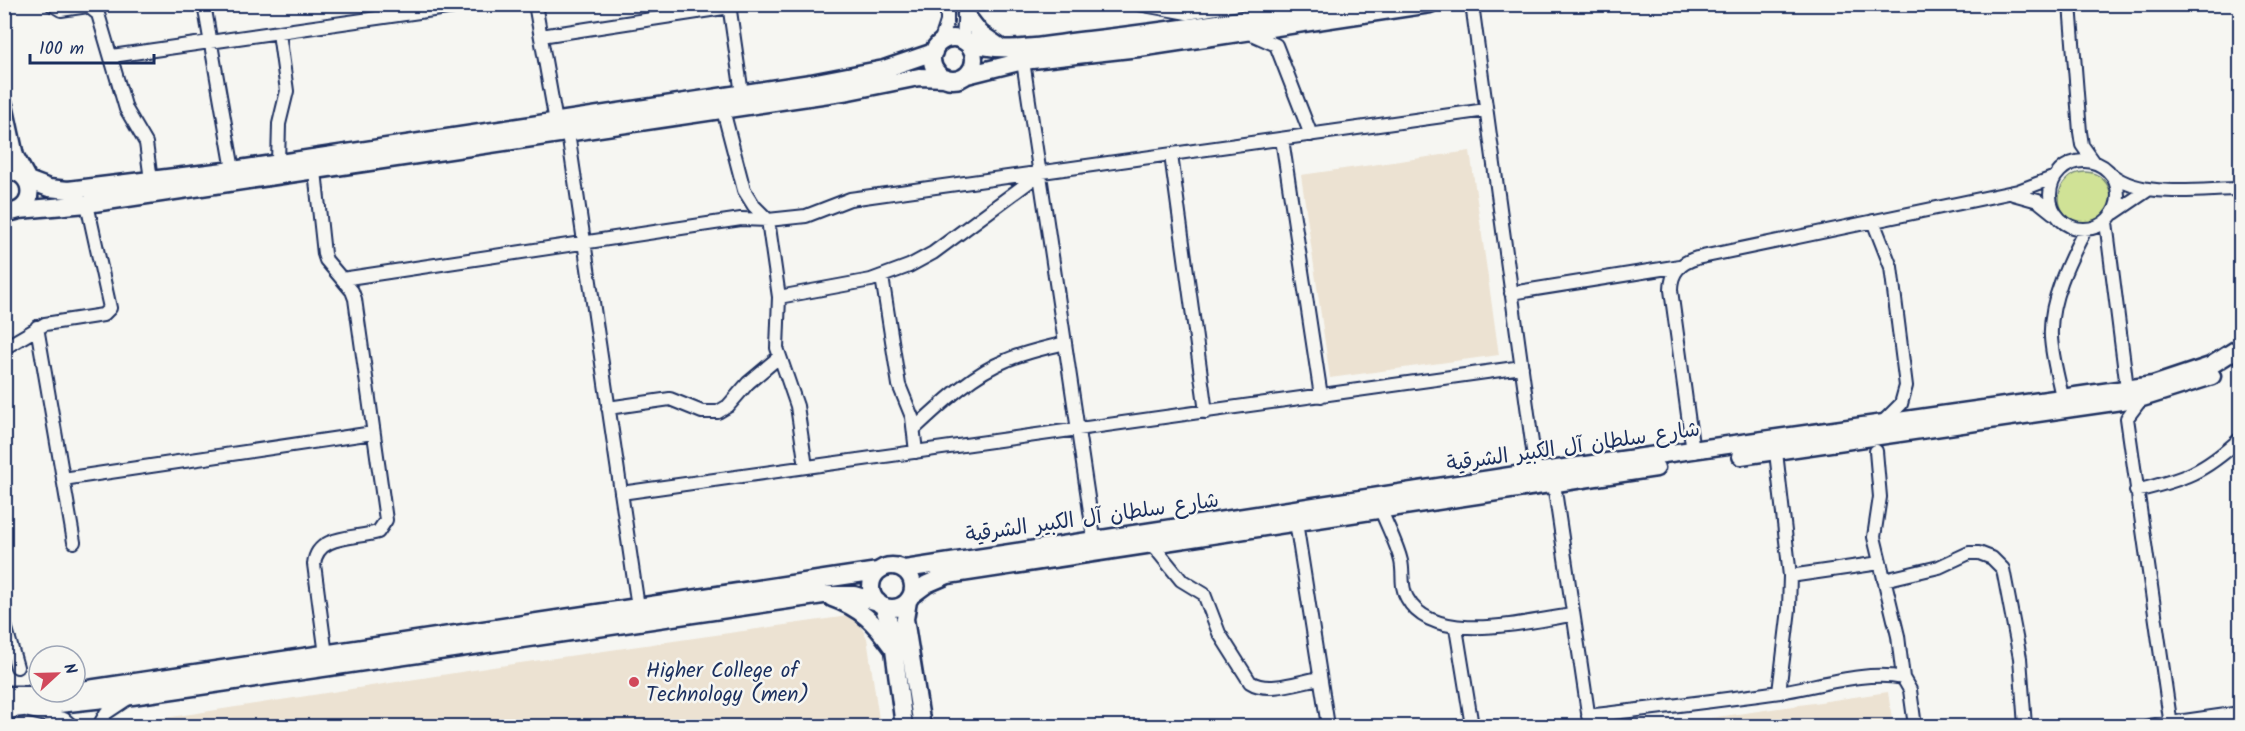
<svg xmlns="http://www.w3.org/2000/svg" width="2245" height="731" viewBox="0 0 2245 731" font-family="Kalam,'Playpen Sans Arabic',sans-serif">
	<style>
		.built { fill: #ece2d2 }
		.green { fill: #d0e296; stroke: #76887a; stroke-width: 1.5 }
		.lines { fill: none; stroke-linecap: round; stroke-linejoin: round }
		.minor-casing { stroke: #1b2f5e; stroke-width: 16 }
		.major-casing { stroke: #1b2f5e; stroke-width: 21 }
		.minor { stroke: #f6f6f2; stroke-width: 12 }
		.major { stroke: #f6f6f2; stroke-width: 16 }
		.poi-dot { fill: #d1495b; stroke: #f6f6f2; stroke-width: 2 }
		.labels { text-anchor: middle; stroke-width: 5; stroke-linejoin: round; paint-order: stroke }
		.street-label { font-size: 21px; fill: #1b2f5e; stroke: #f6f6f2 }
		.poi-label { font-size: 21px; fill: #1b2f5e; stroke: #f6f6f2; text-anchor: start }
	</style>
	<rect width="100%" height="100%" fill="#f6f6f2"/>
	<filter id="ink" filterUnits="userSpaceOnUse"><feTurbulence type="fractalNoise" baseFrequency=".0167" numOctaves="2"/><feDisplacementMap in="SourceGraphic" scale="12" xChannelSelector="R" yChannelSelector="G"/><feConvolveMatrix kernelMatrix="1 2 1 2 8 2 1 2 1" color-interpolation-filters="sRGB"/></filter>
	<g filter="url(#ink)">
		<!-- built -->
		<path class="built" d="M1470 151 1499 355 1330 378 1301 175Z
			M848 616 860 625 867 638 880 726H138L146 721 493 667Z
			M1888 692 1893 726H1656Z"/>
		<!-- green -->
		<path class="green" d="M2059 198a26 26 0 1 1 52 0a26 26 0 1 1-52 0Z"/>
		<g class="lines">
			<defs>
				<path id="minor" d="M51 4 61 10 88 6 98 14 126 109 146 143 151 180
					M204 4 233 170
					M535 4 556 122
					M729 4 742 94
					M1138 4 1187 13 1239 4
					M1472 4 1536 472
					M2070 4 2080 132 2082 145 2094 162
					M1247 32 1276 45 1311 135
					M541 36 730 7
					M963 40 965 4
					M940 43 947 22V4
					M112 56 475 4
					M1023 61 1094 538
					M723 110 744 190 754 206 768 220 779 297 777 348 797 406 806 467
					M568 133 638 607
					M1282 139 1321 396
					M1171 155 1206 412
					M2050 195a34 34 0 1 1 68 0a34 34 0 1 1-68 0Z
					M278 163 279 124 287 91 279 33
					M315 171 324 254 326 260 352 291 355 299 386 520 378 532C355 539 317 534 314 564L326 655
					M2112 175C2143 199 2202 189 2240 189
					M2013 194 2038 201 2053 213
					M2114 213 2148 190
					M1873 221 1891 267 1906 386 1901 404 1881 424
					M2106 222 2127 388
					M882 277 899 385 912 417 916 452
					M342 279 741 219 768 220 806 216 850 199 1486 110
					M1511 293 1680 266
					M779 297 871 280 909 266 933 253 1037 176
					M37 327 74 542
					M4 348 45 324 103 315 110 308 87 204
					M2062 397C2058 377 2052 357 2051 337 2049 301 2069 261 2085 230
					M2142 398 2127 418 2171 726
					M608 408 670 399 702 412H718L728 406 748 383 779 357
					M914 429C941 404 972 374 1007 360 1025 352 1046 348 1065 343
					M1876 451 1880 497 1874 537 1898 636 1903 678 1910 690 1915 726
					M1693 452 1671 290C1671 272 1680 263 1697 258L2018 191 2055 177
					M1776 452 1790 576 1789 609 1779 692
					M63 479 373 433
					M1554 484 1590 726
					M2136 491C2185 479 2203 473 2240 439
					M621 493 1522 367
					M1381 510C1387 526 1397 544 1401 561 1404 574 1400 586 1407 598 1433 647 1528 621 1572 615
					M1296 522 1328 726
					M1151 543 1181 580 1204 594 1219 633 1250 682C1268 694 1301 681 1320 678
					M1790 576 1880 563
					M1884 580 1939 567 1969 553H1979L1992 558 2003 569 2020 658 2025 726
					M4 622 17 667
					M1456 628 1472 726
					M29 711 64 719 72 726
					M1588 716C1652 708 1717 701 1780 692 1819 686 1865 670 1903 678
					M99 726 106 713 127 699
					M2149 726 2240 713"/>
				<path id="major" d="M966 15 980 33 1000 47
					M932 59a21 21 0 1 1 42 0a21 21 0 1 1-42 0Z
					M963 40C1001 57 1048 44 1089 40 1175 30 1261 17 1346 4
					M967 75 1023 61 1139 48 1430 4
					M4 105 15 156 28 180 49 188 68 190 233 170 811 83 884 69 934 52
					M4 171C38 168 38 216 4 212
					M19 210 87 204 849 91 919 77 945 78
					M1741 456 2142 398 2212 376
					M871 587a21 21 0 1 1 42 0a21 21 0 1 1-42 0Z
					M905 569 1536 472 2153 385 2210 366 2240 347
					M912 595 927 584 948 575 1656 468
					M832 598C861 608 875 623 892 647
					M908 601 905 619 922 726
					M883 606 891 627 904 726
					M75 691 878 571
					M4 695H49L70 692
					M4 710 132 696 823 595H854L878 602"/>
			</defs>
			<!-- minor casing -->
			<use href="#minor" class="minor-casing"/>
			<!-- major casing -->
			<use href="#major" class="major-casing"/>
			<!-- minor -->
			<use href="#minor" class="minor"/>
			<!-- major -->
			<use href="#major" class="major"/>
		</g>
	</g>
	<!-- markers -->
	<circle class="poi-dot" cx="634" cy="682" r="6"/>
	<g class="labels">
		<!-- street labels -->
		<g class="street-label">
			<text transform="translate(1573 446) rotate(-8)" y="7">شارع سلطان آل الكبير الشرقية</text>
			<text transform="translate(1092 517) rotate(-8)" y="7">شارع سلطان آل الكبير الشرقية</text>
		</g>
		<!-- poi labels -->
		<g class="poi-label">
			<text x="646" y="677">Higher College of<tspan x="646" dy="24">Technology (men)</tspan></text>
		</g>
	</g>
	<!-- margin -->
	<rect width="2245" height="731" fill="none" stroke="#f6f6f2" stroke-width="24"/>
	<rect x="12" y="12" width="2221" height="707" fill="none" stroke="#1b2f5e" stroke-width="2" filter="url(#ink)"/>
	<!-- north arrow -->
	<g transform="translate(57 674) rotate(68)"><circle r="28" fill="#f6f6f2" stroke="#9ea6b7" stroke-width="1.5"/>
	<path d="M0-4.5L10 22L0 15L-10 22Z" fill="#d1495b"/>
	<text y="-9" font-size="16" font-weight="bold" text-anchor="middle" fill="#1b2f5e">N</text>
	</g>
	<!-- scale -->
	<path d="M30 54v9h124v-9" fill="none" stroke="#1b2f5e" stroke-width="3"/>
	<text x="39" y="54" font-size="18" fill="#1b2f5e" stroke="#f6f6f2" stroke-width="4.5" paint-order="stroke">100 m</text>
</svg>
